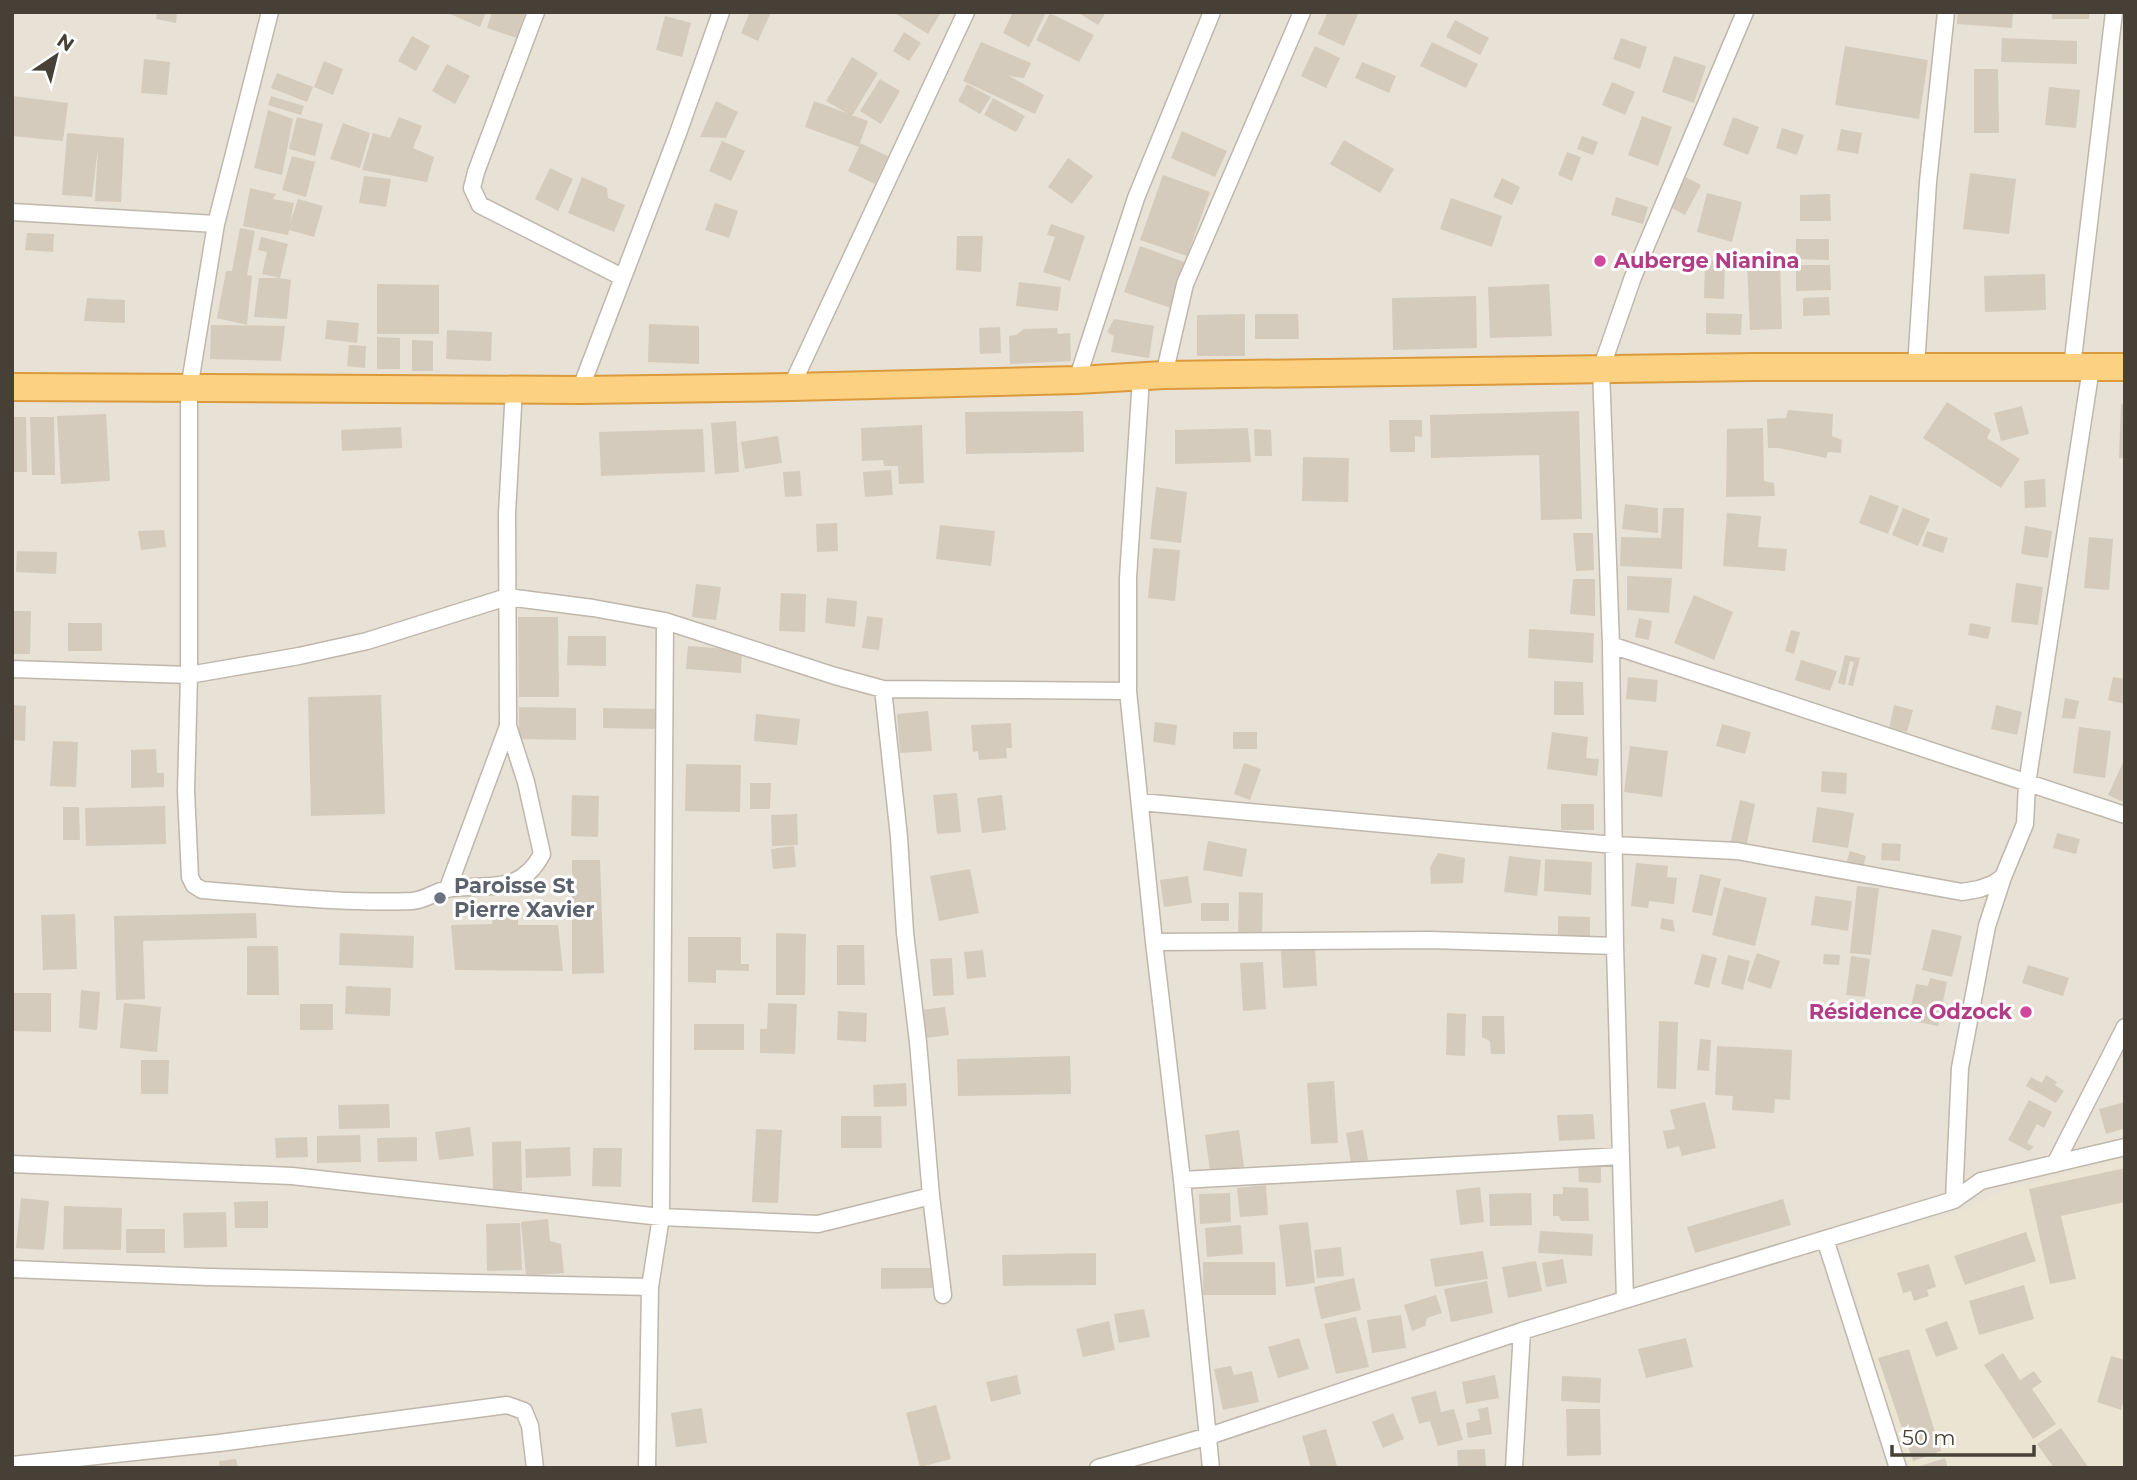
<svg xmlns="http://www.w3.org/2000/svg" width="2137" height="1480" viewBox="0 0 2137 1480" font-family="Montserrat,sans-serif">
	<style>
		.residential { fill: #e7e1d6 }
		.education { fill: #ece4d2 }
		.building { fill: #d5cbbd }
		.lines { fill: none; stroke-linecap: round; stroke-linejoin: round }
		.minor-casing { stroke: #bfb7ab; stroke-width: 19 }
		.trunk-casing { stroke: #db9a3b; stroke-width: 30 }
		.minor { stroke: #fff; stroke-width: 16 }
		.trunk { stroke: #fcd182; stroke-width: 26 }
		.hotel-dot { fill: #d1479c; stroke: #fff; stroke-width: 2.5 }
		.worship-dot { fill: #6b7280; stroke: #fff; stroke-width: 2.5 }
		.labels { text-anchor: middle; stroke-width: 6; stroke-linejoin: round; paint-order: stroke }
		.hotel-label { font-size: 21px; font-weight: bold; fill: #b23c85; stroke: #fff; text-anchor: start }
		.worship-label { font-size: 21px; font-weight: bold; fill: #5b616d; stroke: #fff; text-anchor: start }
	</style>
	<rect width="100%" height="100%" fill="#f4f0e8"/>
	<!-- residential -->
	<path class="residential" d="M12 12H2125V1468H12Z"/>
	<!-- education -->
	<path class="education" d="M2125 1158V1468H1908L1870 1353 1844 1248 1962 1210 2005 1190Z"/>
	<!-- building -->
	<path class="building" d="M157 12H177L176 23 156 19Z
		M450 12H486L480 27 450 14Z
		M492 12H525L517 38 487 28Z
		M750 12H771L758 41 741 33Z
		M893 12H938L940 14 928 34Z
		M1013 12H1041L1045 15 1029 47 1003 33Z
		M1077 12H1106L1098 25Z
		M1328 12H1359L1344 46 1318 34Z
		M1958 12 2013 13 2012 28 1957 24Z
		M2052 12H2089V19H2052Z
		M1050 13 1094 35 1079 62 1036 40Z
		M665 16 691 23 682 57 656 50Z
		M1455 20 1489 38 1480 55 1446 37Z
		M904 32 921 43 909 61 893 51Z
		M412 36 430 46 416 71 398 61Z
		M1621 38 1647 47 1640 69 1613 59Z
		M2002 38 2077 41V64L2001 62Z
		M981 42 1031 63 1024 78 1009 76 1044 95 1035 114 963 81Z
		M1432 42 1478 64 1466 88 1420 66Z
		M1315 46 1340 58 1326 88 1301 76Z
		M1845 46 1928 60 1919 119 1835 105Z
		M1674 56 1706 66 1694 103 1662 92Z
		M852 57 878 73 852 116 826 101Z
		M144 59 170 62 167 95 141 93Z
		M324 61 343 69 333 95 314 87Z
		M1362 62 1396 76 1389 93 1355 78Z
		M447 64 470 76 455 104 432 91Z
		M1974 69H1998L1999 133H1974Z
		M277 73 313 87 307 102 271 88Z
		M880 79 900 91 881 124 860 111Z
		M1612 82 1635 92 1625 115 1602 105Z
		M967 84 991 97 980 114 958 101Z
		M2049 87 2080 90 2076 128 2045 125Z
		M12 96 68 103 63 141 12 136Z
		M271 96 304 106 301 115 268 105Z
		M993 98 1025 116 1016 132 984 115Z
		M716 101 738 112 726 138 700 137Z
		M814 101 868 121 860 143 888 156 875 184 848 171 859 147 805 127Z
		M268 110 293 119 282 175 254 168Z
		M1642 116 1672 127 1658 166 1628 155Z
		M297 117 323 124 315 156 289 149Z
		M399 117 422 126 413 148 434 157 427 182 362 170 373 133 390 138Z
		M1733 117 1759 127 1748 155 1723 145Z
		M343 123 370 133 360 168 330 159Z
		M1782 128 1804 135 1797 155 1776 148Z
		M1841 129 1862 133 1858 154 1837 150Z
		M1182 131 1227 151 1215 177 1171 158Z
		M67 133 124 138 121 202 95 201 98 148 92 197 62 195Z
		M1582 136 1598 142 1593 155 1577 149Z
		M1344 140 1394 169 1380 193 1330 164Z
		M722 141 745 151 731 181 709 171Z
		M1567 152 1581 157 1572 181 1558 175Z
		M292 156 315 162 306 197 282 190Z
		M1068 158 1093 176 1072 204 1048 187Z
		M550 168 573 179 558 211 535 199Z
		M1970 173 2016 179 2009 234 1963 229Z
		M1163 175 1210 192 1187 256 1140 240Z
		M364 176 391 179 386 207 359 203Z
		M1684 176 1701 185 1685 215 1668 206Z
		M582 177 607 188 608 198 625 205 614 232 568 213Z
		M1502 178 1520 187 1512 205 1493 197Z
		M250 188 276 194 273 199 294 203 290 223 298 199 323 206 314 237 289 230 288 235 243 226Z
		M1707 193 1742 202 1732 242 1697 232Z
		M1830 194 1831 221H1800V195Z
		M1616 197 1648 207 1643 224 1611 215Z
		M1451 198 1502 216 1492 247 1440 229Z
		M715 203 738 211 729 238 705 230Z
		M1051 224 1085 236 1070 281 1043 272 1055 237 1047 235Z
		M240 228 255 231 247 275 252 276 247 325 217 318 226 271H232Z
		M27 233 54 234 53 252 25 250Z
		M957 236H983L981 272 956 270Z
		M261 237 288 244 280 278 291 280 287 319 254 317 259 278H280L262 274 267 252 258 250Z
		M1796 239H1829V260L1796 259Z
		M1140 246 1187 263 1171 308 1124 292Z
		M1705 260 1725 261 1724 299 1704 298Z
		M1780 263 1782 329 1750 330 1747 264Z
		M1796 265H1830L1831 290 1796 291Z
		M2045 274 2046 310 1985 312 1984 276Z
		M1019 282 1061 287 1058 311 1016 306Z
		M377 284 439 285V334H377Z
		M1549 284 1552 336 1490 338 1488 287Z
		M1476 296 1477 348 1393 350 1392 298Z
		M1829 297 1830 315 1803 316V298Z
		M87 298 125 300V323L84 321Z
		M1706 313 1742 314 1741 335 1706 334Z
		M1245 314V356H1197V315Z
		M1255 314H1298L1299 339H1255Z
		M1114 319 1154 326 1149 358 1111 352 1114 336 1107 332Z
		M327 320 359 323 357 343 325 339Z
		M649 324 699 326V364L648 362Z
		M211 325 285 326 281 361 210 359Z
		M1000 327 1001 353 980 354 979 328Z
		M1057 328 1058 334 1070 333 1071 361 1010 364 1009 336 1016 335 1024 329Z
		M447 330 492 332 491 361 446 359Z
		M377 337 400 338V369H377Z
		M412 340 433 341V371H412Z
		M349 345 366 346 365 368 347 366Z
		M1947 402 1991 430 1987 438 2020 459 2001 488 1923 438Z
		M2121 404H2125V458H2119Z
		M2022 406 2029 434 2001 441 1994 413Z
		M1788 410 1833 414 1832 436 1842 440 1841 453 1828 452 1826 458 1779 448H1768L1767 419 1786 418Z
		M1083 411 1084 452 966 454 965 412Z
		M1579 411 1582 519 1541 520 1539 455 1431 458 1430 415Z
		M106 414 110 481 61 484 57 416Z
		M12 417H26L27 472H12Z
		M30 417H54L55 475H32Z
		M1389 420H1422V437L1415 436V452H1390Z
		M736 421 739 472 715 474 711 423Z
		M922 425 924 483 899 484 898 466H884L883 460 862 461 861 428Z
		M401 427 402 448 342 451 341 430Z
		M1248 428 1251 462 1175 464V430Z
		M1763 428 1764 481 1774 483 1775 496 1726 497 1727 429Z
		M703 429 705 472 601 476 599 432Z
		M1254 429 1271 430 1272 456H1255Z
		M778 436 782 463 745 469 741 442Z
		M1303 457 1349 458 1348 502 1302 501Z
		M891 470 893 495 865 497 863 472Z
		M800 471 802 496 785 497 783 472Z
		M2045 479 2046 507 2025 508 2024 481Z
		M1156 487 1187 492 1181 543 1150 539Z
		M1870 495 1899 506 1888 534 1859 523Z
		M1625 504 1658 508V533L1622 529Z
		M1663 508H1684L1682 569 1620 566 1621 537 1661 538Z
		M1903 508 1930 519 1918 546 1892 535Z
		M1727 513 1761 516 1758 547 1787 549 1785 571 1723 566Z
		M837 523 838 551 817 552 816 524Z
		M940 525 995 531 991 566 936 559Z
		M2025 526 2052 531 2048 558 2021 554Z
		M164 530 166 547 141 550 138 531Z
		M1927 531 1948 538 1943 553 1922 546Z
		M1573 533H1593L1594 570 1576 571Z
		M2089 537 2113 539 2109 590 2084 588Z
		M1153 548 1180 550 1175 601 1148 598Z
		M17 551 57 552 56 574 16 572Z
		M1627 576 1672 578 1669 613 1627 610Z
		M1573 579H1595V616L1570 614Z
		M2016 583 2043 587 2038 625 2011 622Z
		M696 584 721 587 716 620 692 617Z
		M781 593 806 594 805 632 779 631Z
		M1694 595 1733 612 1714 660 1674 643Z
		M827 598 857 601 855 627 825 623Z
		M12 611H31L30 654H12Z
		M867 616 883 618 879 650 862 648Z
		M518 617H558L559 697H519Z
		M1639 618 1652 621 1649 640 1635 637Z
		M68 623H102V651H68Z
		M1970 623 1991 627 1988 639 1968 635Z
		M1529 629 1594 633 1593 663 1528 658Z
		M1791 630 1800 632 1794 654 1785 651Z
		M568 636H606V666L567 665Z
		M688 646 742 650 741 673 686 669Z
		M1845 655 1860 658 1853 686 1848 685 1854 662 1850 661 1845 685 1838 683Z
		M1801 660 1837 671 1830 691 1795 680Z
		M1628 677 1658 680 1656 702 1626 699Z
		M2113 677 2125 679V704L2108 700Z
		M1554 681 1583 682 1584 715H1554Z
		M381 695 385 814 311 816 308 697Z
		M2065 698 2079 701 2075 719 2062 718Z
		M12 705 26 706 25 741 12 740Z
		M1894 705 1913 710 1907 732 1889 729Z
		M1996 705 2022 712 2017 735 1991 729Z
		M519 707 576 708V740L519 739Z
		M603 708 657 709V729L603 728Z
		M928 711 932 751 900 753 897 714Z
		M756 714 800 719 797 745 754 741Z
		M1155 722 1177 725 1175 745 1153 742Z
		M1011 723 1012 748H1006L1007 758 979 760 978 751 973 752 971 725Z
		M1722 724 1751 732 1745 754 1716 746Z
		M2079 727 2111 731 2105 778 2073 773Z
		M1233 732H1257V749H1233Z
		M1552 732 1588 737 1586 758 1599 759 1597 776 1547 769Z
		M53 741 78 742 76 787 50 786Z
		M1630 746 1668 751 1662 797 1624 792Z
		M156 749 157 773H164V787L131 788V750Z
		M2125 758V803L2108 795Z
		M1244 763 1261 769 1250 800 1234 794Z
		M686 764 741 765 740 812 685 811Z
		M1822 771 1847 773 1846 794 1821 792Z
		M750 783H771L770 809H750Z
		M957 793 961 832 937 834 933 795Z
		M572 795 599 796 598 837 571 836Z
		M1002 795 1006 830 982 833 977 798Z
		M1740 800 1755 804 1746 848 1730 845Z
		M1561 804H1594V830H1561Z
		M165 806 166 844 86 846 85 808Z
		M63 807H79L80 840H63Z
		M1817 807 1854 813 1848 848 1812 842Z
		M797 814 798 845 772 846 771 815Z
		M2057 833 2080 839 2076 854 2053 848Z
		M1208 841 1247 849 1242 877 1203 870Z
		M1882 843 1901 844 1900 861 1881 860Z
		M794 846 796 867 773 869 771 849Z
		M1850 851 1866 856 1862 872 1845 867Z
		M1438 853 1465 858 1463 883 1431 884 1430 867Z
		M1509 856 1541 860 1537 896 1504 892Z
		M1545 859 1592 862 1591 895 1544 891Z
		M572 860H600L604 973 572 974Z
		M1636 863 1668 866 1667 877 1677 878 1674 904 1649 901 1648 908 1631 906Z
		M970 869 979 913 939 921 930 876Z
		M1700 874 1721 879 1712 916 1692 912Z
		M1188 876 1192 903 1164 907 1160 880Z
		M1857 886 1879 888 1871 955 1850 953Z
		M1724 887 1767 898 1755 946 1712 935Z
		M1239 892 1263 893 1262 934 1238 933Z
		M1815 896 1852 901 1848 931 1811 925Z
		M1201 903H1229V921H1201Z
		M494 912 518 914V925H558L563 971 455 970 451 925 492 924Z
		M256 913 257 938 143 941 145 999 116 1000 114 916Z
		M75 914 77 969 43 970 41 915Z
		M1558 916 1590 917V938H1558Z
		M1662 918 1673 920 1675 932 1660 929Z
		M1932 929 1962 936 1952 977 1922 970Z
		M340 933 414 936 413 968 339 965Z
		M776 933 806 934 805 995H776Z
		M688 937H741V964H749V971L716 970V983L688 982Z
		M837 945H864L865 985H837Z
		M247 946H278L279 995H247Z
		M1315 949 1317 986 1283 988 1281 951Z
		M983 950 986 977 967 979 964 952Z
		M1757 953 1780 961 1771 989 1747 981Z
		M1702 954 1717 958 1709 988 1694 984Z
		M1824 954 1840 955 1839 965 1823 964Z
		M1728 955 1750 961 1743 990 1721 984Z
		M1851 956 1870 959 1865 997 1846 995Z
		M952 958 954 995 933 996 930 959Z
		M1263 962 1266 1009 1243 1011 1240 963Z
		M2028 965 2069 978 2063 996 2022 983Z
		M1930 978 1947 982 1938 1026 1908 1020 1916 984 1928 986Z
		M346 986 391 988 390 1016 345 1014Z
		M81 990 100 992 97 1030 79 1028Z
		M12 993H51V1032L12 1031Z
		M124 1003 161 1007 157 1052 120 1048Z
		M768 1003 797 1004 795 1054 760 1053V1029H767Z
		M300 1004H333V1030H300Z
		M945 1007 949 1035 926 1038 922 1010Z
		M838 1011 867 1013 866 1042 837 1040Z
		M1447 1013 1466 1014 1465 1056 1446 1055Z
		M1482 1016H1504L1505 1054H1491L1490 1041 1482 1037Z
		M1659 1021 1678 1022 1676 1089 1657 1088Z
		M694 1024H744V1050H694Z
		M1700 1039 1711 1040 1709 1071 1697 1070Z
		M1717 1046 1792 1050 1790 1100 1775 1099 1774 1113 1732 1110 1733 1096 1715 1095Z
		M1070 1056 1071 1094 958 1096 957 1059Z
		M141 1060H169L168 1094H141Z
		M2046 1075 2057 1082 2055 1085 2064 1091 2056 1103 2026 1086 2031 1077 2042 1083Z
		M1334 1081 1338 1143 1311 1144 1307 1083Z
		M906 1083 907 1106 874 1107 873 1085Z
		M2029 1100 2052 1112 2044 1128 2037 1124 2027 1143 2034 1147 2029 1151 2008 1140Z
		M1705 1102 1716 1148 1682 1156 1679 1146 1667 1149 1663 1131 1675 1129 1670 1110Z
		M2125 1102V1128L2106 1134 2099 1109Z
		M389 1104 390 1128 339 1129 338 1105Z
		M1593 1114 1595 1139 1559 1141 1557 1115Z
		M841 1116H881L882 1148H841Z
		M470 1127 474 1156 439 1160 435 1132Z
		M756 1129 782 1130 778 1203 752 1202Z
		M1239 1130 1244 1167 1210 1171 1205 1135Z
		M1363 1130 1368 1160 1351 1163 1346 1133Z
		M360 1135 361 1162 317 1163V1136Z
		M307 1137 308 1157 276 1158 275 1138Z
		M417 1137V1161L378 1162 377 1138Z
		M521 1141 522 1191H493L492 1142Z
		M570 1147 571 1176 526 1178 525 1149Z
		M593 1148H622L621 1187 592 1186Z
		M1601 1165V1183L1579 1182 1578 1166Z
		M2125 1168V1202L2061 1216 2076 1279 2050 1284 2029 1189Z
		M1266 1185 1268 1215 1240 1217 1237 1188Z
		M1480 1187 1484 1222 1460 1225 1456 1190Z
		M1563 1187 1588 1188 1589 1221H1561L1559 1216H1553V1194H1563Z
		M1230 1193 1231 1222 1200 1224 1199 1194Z
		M1531 1193 1532 1225 1490 1226 1489 1194Z
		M21 1198 49 1201 44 1250 16 1248Z
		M1783 1199 1791 1225 1695 1253 1687 1227Z
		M268 1201V1228H235L234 1202Z
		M64 1206 122 1208 121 1250 63 1249Z
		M226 1212 227 1247 184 1248 183 1213Z
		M548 1219 550 1241 561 1244 564 1273 526 1276 521 1222Z
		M1308 1222 1315 1283 1286 1287 1279 1225Z
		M520 1223 522 1270 487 1271 486 1224Z
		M1241 1225 1243 1254 1207 1257 1205 1228Z
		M126 1229H165V1253H126Z
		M1540 1231 1593 1234 1592 1256 1538 1253Z
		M2026 1232 2036 1261 1965 1285 1954 1256Z
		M1341 1247 1344 1276 1317 1278 1314 1250Z
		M1483 1251 1488 1279 1435 1287 1430 1259Z
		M1096 1253V1285L1003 1286 1002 1255Z
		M1563 1259 1567 1283 1546 1287 1542 1263Z
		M1536 1261 1542 1291 1508 1298 1502 1267Z
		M1203 1262H1275L1276 1295H1203Z
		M1929 1264 1936 1287 1927 1290 1929 1296 1914 1301 1911 1291 1903 1293 1897 1273Z
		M881 1268H932V1288L881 1289Z
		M1354 1278 1361 1310 1321 1319 1314 1287Z
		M1487 1281 1493 1313 1451 1322 1444 1289Z
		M2024 1285 2034 1319 1979 1335 1969 1301Z
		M1436 1295 1442 1313 1427 1318 1425 1326 1412 1331 1404 1305Z
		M1144 1309 1150 1337 1119 1343 1114 1314Z
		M1401 1315 1406 1348 1372 1353 1367 1320Z
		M1356 1317 1369 1367 1336 1374 1324 1324Z
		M1109 1321 1115 1350 1083 1357 1076 1329Z
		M1947 1321 1958 1349 1936 1357 1925 1329Z
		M1299 1338 1309 1369 1278 1378 1268 1347Z
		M1686 1338 1693 1367 1646 1378 1638 1349Z
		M1909 1349 1941 1451 1913 1461 1878 1358Z
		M2003 1353 2020 1380 2034 1371 2042 1382 2032 1389 2056 1424 2033 1439 1984 1365Z
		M2111 1356 2125 1360V1396L2121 1410 2097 1402Z
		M1231 1366 1234 1375 1252 1371 1259 1402 1223 1410 1214 1369Z
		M1017 1375 1021 1394 991 1402 986 1382Z
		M1495 1375 1499 1398 1466 1404 1462 1382Z
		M1562 1376 1601 1378 1600 1403 1561 1401Z
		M1436 1391 1441 1412 1454 1409 1463 1440 1438 1446 1430 1421 1419 1424 1411 1397Z
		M936 1405 951 1459 920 1467 906 1413Z
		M1488 1407 1492 1434 1468 1438 1466 1423 1480 1420 1478 1409Z
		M702 1408 707 1443 676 1447 671 1413Z
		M1566 1409H1600L1601 1455 1567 1456Z
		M1393 1413 1404 1439 1383 1448 1372 1422Z
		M2061 1428 2089 1468H2054L2037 1444Z
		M1326 1429 1337 1466 1311 1468 1302 1436Z
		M1485 1449 1486 1468H1458L1457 1450Z
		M1945 1458 1948 1468H1917V1467Z
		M236 1459 238 1468H220L219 1461Z"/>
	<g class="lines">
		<defs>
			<path id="minor" d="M270 12 216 224 189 389V675L186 791 190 877 194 885 202 890C271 895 342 904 412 901 427 900 438 889 453 888 491 884 521 894 542 854L526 782 508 726 507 513 514 389
				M536 12 476 172 472 188 480 205 622 277
				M12 212 216 224
				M1916 367 1928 182 1946 12
				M2072 367 2114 12
				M1164 375 1185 284 1302 12
				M1141 378 1128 578V691L1154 942
				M1077 380 1136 198 1212 12
				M791 387 966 12
				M580 390 677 136 721 12
				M1611 645 2125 815
				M12 669 189 675 299 656 367 641 507 597 593 608 665 621 835 676 883 689 1128 691
				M883 689 899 837 905 933 918 1042 931 1196 943 1295
				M1140 802 1614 845 1737 851 1962 892 1979 889 1993 884 2003 877 2025 824 2027 784 2091 368
				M448 888 508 726
				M12 1164 292 1176 661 1217 818 1224 931 1196
				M2055 1164 2125 1027
				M1182 1180 1621 1156
				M1954 1200 1960 1068 1987 926 2003 877
				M1825 1239 1898 1468
				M12 1269 208 1277 650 1287
				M1625 1300 1615 946 1611 645 1601 369 1633 277 1745 12
				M12 1465 219 1443 507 1405 524 1411 530 1426 535 1468
				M647 1468 650 1287 661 1217 665 621
				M1098 1468 1209 1436 1522 1331 1954 1200 1981 1181 2125 1147
				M1211 1468 1182 1180 1154 942 1430 940 1615 946
				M1514 1468 1522 1331"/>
			<path id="trunk" d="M12 387 580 390 791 387 1077 380 1164 375 1397 372 1754 367H2125"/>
		</defs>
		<!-- minor casing -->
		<use href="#minor" class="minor-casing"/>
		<!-- trunk casing -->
		<use href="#trunk" class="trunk-casing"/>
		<!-- minor -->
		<use href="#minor" class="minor"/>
		<!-- trunk -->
		<use href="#trunk" class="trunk"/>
	</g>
	<!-- markers -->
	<g class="hotel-dot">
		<circle cx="1600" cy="261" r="7"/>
		<circle cx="2026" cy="1012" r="7"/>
	</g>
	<circle class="worship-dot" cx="440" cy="898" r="7"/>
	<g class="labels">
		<!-- hotel labels -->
		<g class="hotel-label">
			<text x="1614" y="268">Auberge Nianina</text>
			<text x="2012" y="1019" text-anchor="end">Résidence Odzock</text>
		</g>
		<!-- worship labels -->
		<g class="worship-label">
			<text x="454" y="893">Paroisse St<tspan x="454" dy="24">Pierre Xavier</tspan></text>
		</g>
	</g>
	<!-- border -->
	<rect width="2137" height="1480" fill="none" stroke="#474037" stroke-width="28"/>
	<!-- north arrow -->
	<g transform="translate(56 56) rotate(35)" stroke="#ffffff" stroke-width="5" paint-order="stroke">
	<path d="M0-5L12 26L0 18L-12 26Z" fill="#474037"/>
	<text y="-10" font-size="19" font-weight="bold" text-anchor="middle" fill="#474037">N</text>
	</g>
	<!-- scale -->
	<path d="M1892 1445v10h142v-10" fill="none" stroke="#474037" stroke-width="3.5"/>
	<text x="1902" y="1445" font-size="21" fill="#474037" stroke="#ffffff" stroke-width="5" paint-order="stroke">50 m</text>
</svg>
